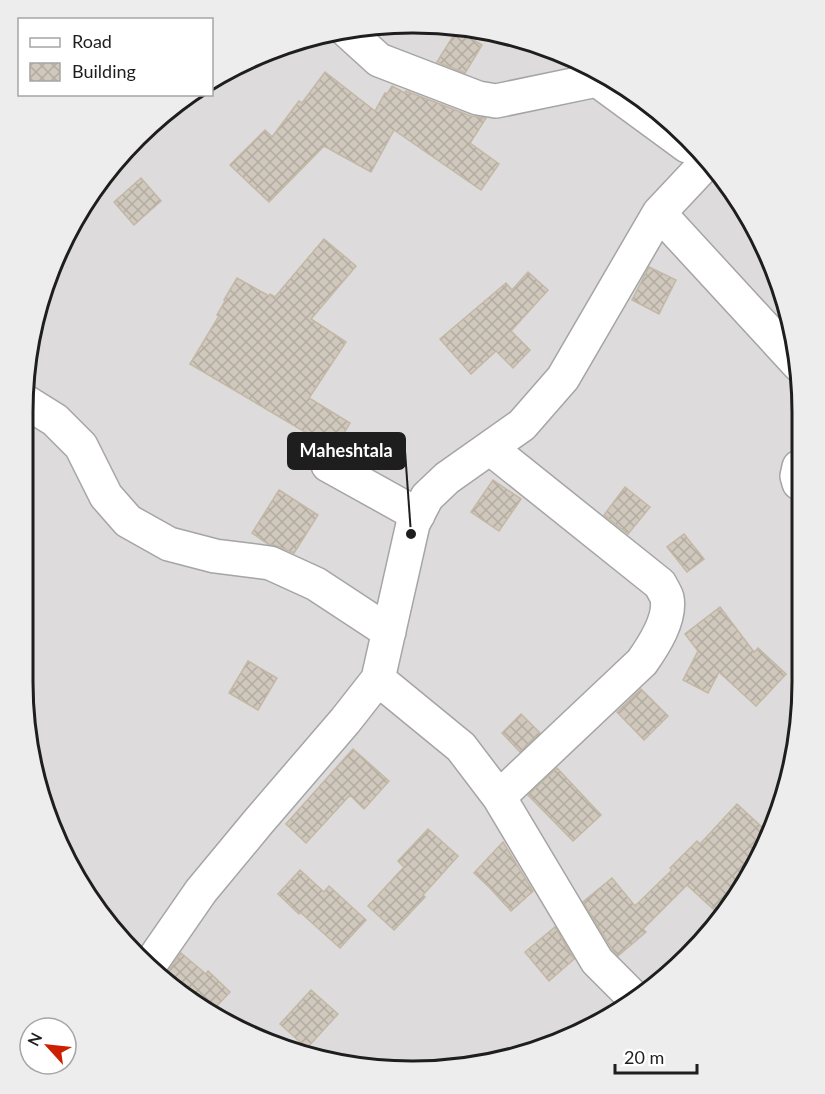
<svg xmlns="http://www.w3.org/2000/svg" width="825" height="1094" viewBox="0 0 825 1094" font-family="Lato,sans-serif">
	<style>
		.residential { fill: #dddbdb }
		.building { fill: url(#building-cross-hatch); stroke: #c3b7a5; stroke-width: 1.5 }
		.lines { fill: none; stroke-linecap: round; stroke-linejoin: round }
		.minor-casing { stroke: #a5a5a5; stroke-width: 36 }
		.minor { stroke: #fff; stroke-width: 33 }
		.rim { fill: none; stroke: #1e1e1e; stroke-width: 3 }
		.leader { fill: none; stroke: #1e1e1e; stroke-width: 2 }
		.callout-dot { fill: #1e1e1e; stroke: #fff; stroke-width: 2 }
		.callout { fill: #1e1e1e; stroke: #1e1e1e; stroke-width: 2 }
		.callout-label { font-size: 18px; text-anchor: middle; font-weight: bold; fill: #fff }
	</style>
	<defs>
		<pattern id="building-cross-hatch" width="8" height="8" patternUnits="userSpaceOnUse" patternTransform="scale(1.5)"><rect width="8" height="8" fill="#d0c8bc"/><path d="M0 0l8 8M0 8l8-8" fill="none" stroke="#b2aba1"/></pattern>
	</defs>
	<rect width="100%" height="100%" fill="#f0eee4"/>
	<!-- residential -->
	<path class="residential" d="M336 30H488L629 88 737 196 782 287 799 362V733L750 877 705 939 629 1006 538 1051 438 1071 336 1064 240 1031 137 958 75 877 36 783 23 681V387L36 311 103 175 189 95 212 94V82Z"/>
	<!-- building -->
	<path class="building" d="M457 30H481L475 41 482 45 465 73 437 62Z
		M325 72 375 111 385 93 387 94 392 86 405 93 406 91 471 116 486 118 470 143 499 164 481 190 394 130 371 172 324 146 269 202 230 165 265 130 272 137 299 101 302 103Z
		M141 178 161 201 134 225 114 202Z
		M324 239 356 266 311 319 346 342 309 398 350 423 344 433 380 455 372 468 337 448 327 446 319 449 315 453 305 447 312 436 190 364 219 316 217 315 225 301 224 300 237 278 269 296 270 294 275 297Z
		M649 267 676 280 659 314 632 300Z
		M528 272 548 290 511 331 530 350 513 368 496 351 471 374 440 339 506 283 512 290Z
		M493 480 521 499 499 531 471 512Z
		M625 487 650 507 628 534 604 515Z
		M279 490 318 515 294 553 277 546 268 544 252 533Z
		M684 534 704 559 687 572 667 547Z
		M720 607 754 652 758 648 786 674 756 706 719 672 708 693 683 680 698 651 685 634Z
		M248 661 277 678 258 710 229 693Z
		M641 689 668 716 644 740 617 712Z
		M521 714 540 733 520 752 502 733Z
		M353 749 389 781 364 809 350 795 306 843 286 824Z
		M557 768 601 815 573 841 528 795Z
		M737 804 766 831 750 877 722 917 687 885 643 929 646 932 618 956 612 949 583 902 612 878 635 906 672 870 670 868 697 841 700 844Z
		M428 829 458 856 423 895 425 897 394 930 368 906 404 867 398 861Z
		M503 842 533 891 511 911 489 887 474 873Z
		M300 870 324 892 329 886 366 920 340 948 300 912 299 914 278 894Z
		M555 927 574 959 549 981 525 952Z
		M181 953 206 974 208 971 230 992 212 1011 164 977Z
		M311 990 338 1014 307 1048 280 1024Z"/>
	<g class="lines">
		<defs>
			<path id="minor" d="M346 30 379 60 478 98 496 101 597 80 687 146
				M659 213 799 365
				M23 400 55 420 81 446 106 496 128 521 169 544 215 556 270 563 316 584 389 632
				M490 448 660 584C662 588 666 594 667 598 671 619 654 645 642 662L499 797
				M328 465 418 515
				M799 483 797 476 799 467
				M378 679 461 747 499 797 597 961 636 1000
				M149 966 201 891 259 821 345 721 378 679 413 524 427 497 447 478 522 425 563 378 659 213 705 164"/>
		</defs>
		<!-- minor casing -->
		<use href="#minor" class="minor-casing"/>
		<!-- minor -->
		<use href="#minor" class="minor"/>
	</g>
	<!-- crop -->
	<path d="M0 0H825V1094H0ZM412 33H413A379 379 0 0 1 792 412V682A379 379 0 0 1 413 1061H412A379 379 0 0 1 33 682V412A379 379 0 0 1 412 33Z" fill="#ededed" fill-rule="evenodd"/>
	<path class="rim" d="M412 33H413A379 379 0 0 1 792 412V682A379 379 0 0 1 413 1061H412A379 379 0 0 1 33 682V412A379 379 0 0 1 412 33Z"/>
	<!-- callouts -->
	<path class="leader" d="M411 534L405 451"/>
	<circle class="callout-dot" cx="411" cy="534" r="6"/>
	<rect class="callout" x="288" y="433" width="117" height="36" rx="6"/>
	<g class="callout-label">
		<text x="346" y="457">Maheshtala</text>
	</g>
	<!-- legend -->
	<rect x="18" y="18" width="195" height="78" fill="#ffffff" stroke="#a5a5a5" stroke-width="1.5"/>
	<rect x="30" y="38" width="30" height="9" fill="#ffffff" stroke="#a5a5a5" stroke-width="1.5"/>
	<text x="72" y="48" font-size="18" fill="#1e1e1e">Road</text>
	<rect x="30" y="63" width="30" height="18" fill="url(#building-cross-hatch)" stroke="#a5a5a5" stroke-width="1.5"/>
	<text x="72" y="78" font-size="18" fill="#1e1e1e">Building</text>
	<!-- north arrow -->
	<g transform="translate(48 1046) rotate(297)"><circle r="28" fill="#ffffff" stroke="#a5a5a5" stroke-width="1.5"/>
	<path d="M0-4.5L10 22L0 15L-10 22Z" fill="#cd1f00"/>
	<text y="-9" font-size="16" font-weight="bold" text-anchor="middle" fill="#1e1e1e">N</text>
	</g>
	<!-- scale -->
	<path d="M615 1064v9h82v-9" fill="none" stroke="#1e1e1e" stroke-width="3"/>
	<text x="624" y="1064" font-size="18" fill="#1e1e1e" stroke="#ffffff" stroke-width="4.5" paint-order="stroke">20 m</text>
</svg>
